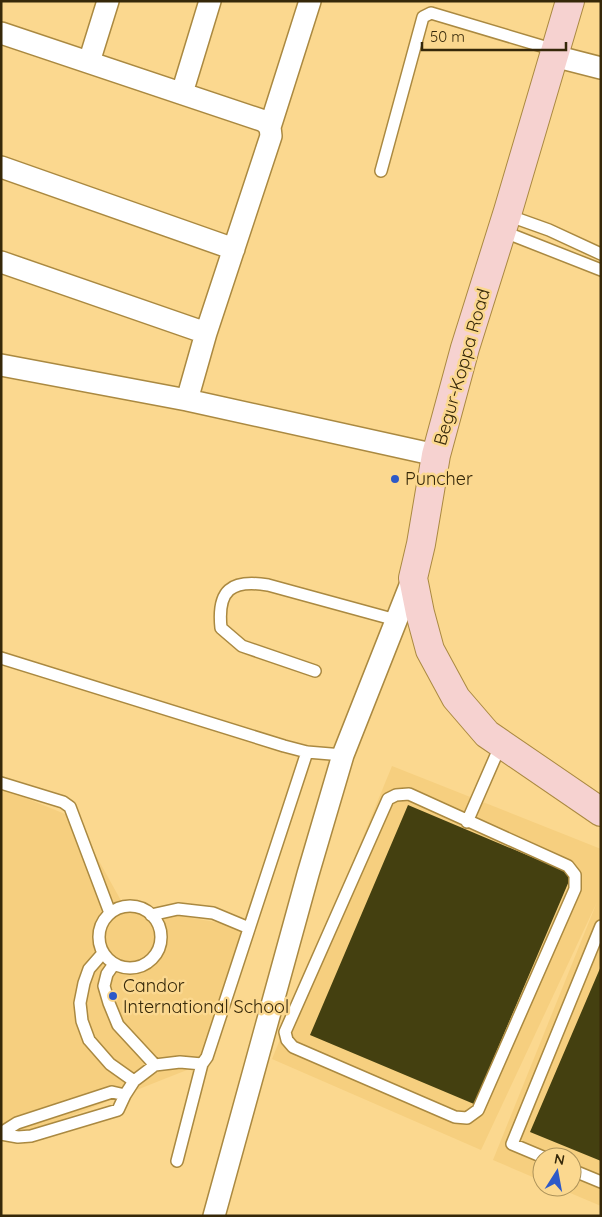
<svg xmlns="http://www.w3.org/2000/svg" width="602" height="1217" viewBox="0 0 602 1217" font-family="Quicksand,sans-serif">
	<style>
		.built { fill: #f6cf7f }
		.building { fill: #444010 }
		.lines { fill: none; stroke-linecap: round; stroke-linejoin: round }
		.lane-casing { stroke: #aa8941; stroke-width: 14 }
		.street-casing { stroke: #aa8941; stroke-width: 24 }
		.secondary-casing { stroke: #aa8941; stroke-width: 30 }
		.lane { stroke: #fff; stroke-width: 11 }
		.street { stroke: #fff; stroke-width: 21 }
		.secondary { stroke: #f6d2d0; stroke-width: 28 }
		.poi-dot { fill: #2d59c8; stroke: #fbd88f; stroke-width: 2 }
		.labels { text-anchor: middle; stroke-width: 5; stroke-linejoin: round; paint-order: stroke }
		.street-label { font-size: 18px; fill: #362809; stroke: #fbd88f }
		.poi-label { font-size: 18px; fill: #362809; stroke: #fbd88f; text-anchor: start }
	</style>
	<rect width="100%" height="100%" fill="#fbd88f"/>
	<!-- built -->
	<path class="built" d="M392 766 601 849V1206L556 1187H572V1157H542V1181L493 1160 597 902 481 1150 272 1059Z
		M1 788 75 818 124 906 249 928 202 1064 18 1137 1 1133Z"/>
	<!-- building -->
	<path class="building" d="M408 805 572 874 474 1104 310 1035Z
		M601 966V1161L530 1132Z"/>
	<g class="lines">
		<defs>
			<path id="lane" d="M381 171 423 17 431 13 555 50
				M507 215 549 230 601 254
				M502 231 601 270
				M1 658 284 746 307 752 343 755
				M315 671 242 646 221 628C217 590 231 579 268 585L396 620
				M1 783 63 802 70 807 110 913
				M409 794 568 866 575 875V889L478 1110 467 1118 455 1117 293 1047 287 1040 285 1032 388 799 396 795Z
				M467 822 501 744
				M99 937a31 31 0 1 1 62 0a31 31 0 1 1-62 0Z
				M151 915 178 909 213 913 249 928
				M103 953 89 969 84 983 80 1003 82 1021 89 1040 110 1064 134 1081
				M114 964 107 974 104 986 109 1003 118 1025 155 1065
				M1 1133 17 1123 112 1092 125 1095
				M1 1134 18 1137 31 1136 118 1110 125 1095 134 1081 155 1065 180 1062 202 1064 207 1057 307 752
				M543 1157 512 1144 601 926
				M177 1161 202 1064
				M572 1170 601 1182"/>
			<path id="street" d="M1 33 264 121 270 127 271 136 206 333 187 400 436 455
				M554 56 601 68
				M89 62 108 1
				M182 93 210 1
				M270 127 310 1
				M1 167 234 249
				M1 262 206 333
				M1 365 187 400
				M214 1216 308 874 343 755 413 578"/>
			<path id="secondary" d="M570 1 508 211 465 348 436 455 421 544 413 578 420 613 430 650 456 698 487 734 601 812"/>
		</defs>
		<!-- lane casing -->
		<use href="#lane" class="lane-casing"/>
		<!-- street casing -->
		<use href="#street" class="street-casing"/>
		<!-- secondary casing -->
		<use href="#secondary" class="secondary-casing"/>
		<!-- lane -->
		<use href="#lane" class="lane"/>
		<!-- street -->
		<use href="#street" class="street"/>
		<!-- secondary -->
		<use href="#secondary" class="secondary"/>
	</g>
	<!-- markers -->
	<g class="poi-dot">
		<circle cx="395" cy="479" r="5"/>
		<circle cx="113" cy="996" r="5"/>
	</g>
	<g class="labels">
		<!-- street labels -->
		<g class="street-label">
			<text transform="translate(462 367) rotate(-74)" y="6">Begur-Koppa Road</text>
		</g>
		<!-- poi labels -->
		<g class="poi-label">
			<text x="405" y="485">Puncher</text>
			<text x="123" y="992">Candor<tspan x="123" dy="21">International School</tspan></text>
		</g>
	</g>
	<!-- border -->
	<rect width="602" height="1217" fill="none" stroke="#362809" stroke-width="5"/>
	<!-- north arrow -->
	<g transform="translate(557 1172) rotate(11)"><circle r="24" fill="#fbd88f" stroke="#ac9259"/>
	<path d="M0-4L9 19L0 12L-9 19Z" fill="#2d59c8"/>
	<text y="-8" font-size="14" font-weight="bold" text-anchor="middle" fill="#362809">N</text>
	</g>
	<!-- scale -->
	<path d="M422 42v8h144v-8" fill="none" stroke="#362809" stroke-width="2.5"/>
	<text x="430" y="42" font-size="15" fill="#362809" stroke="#fbd88f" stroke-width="4" paint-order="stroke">50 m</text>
</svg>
